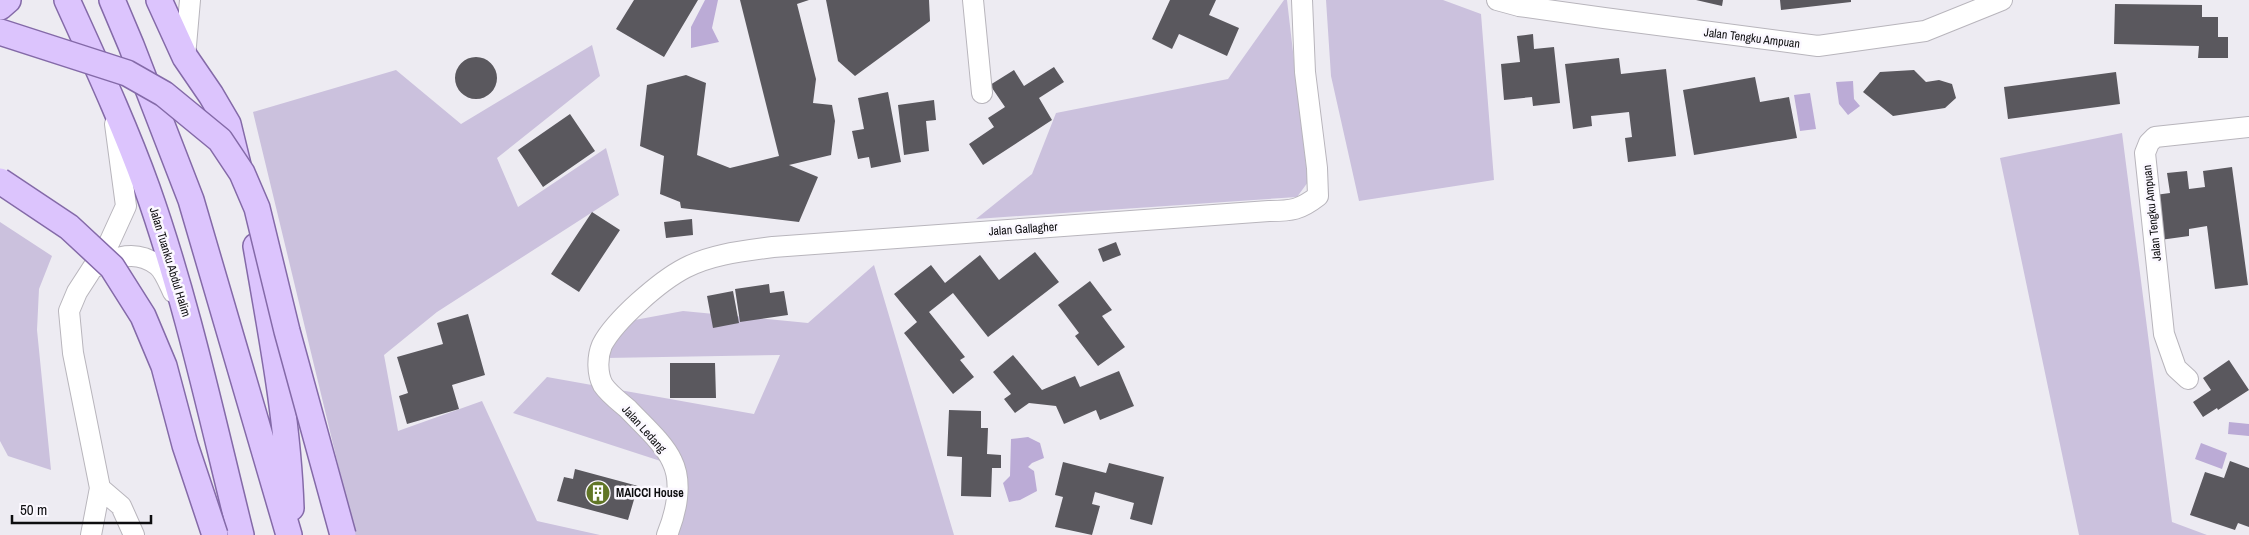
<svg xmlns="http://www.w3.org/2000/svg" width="2249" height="535" viewBox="0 0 2249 535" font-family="'Archivo Narrow',sans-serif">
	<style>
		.green { fill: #cbc1dd }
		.water { fill: #bbabd6 }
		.building { fill: #5a585e }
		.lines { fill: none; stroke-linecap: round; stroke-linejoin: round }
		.minor-casing { stroke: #b8b5bc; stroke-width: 22 }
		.major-casing { stroke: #846aa8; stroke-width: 28 }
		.minor { stroke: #fff; stroke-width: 20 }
		.major { stroke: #dcc4fd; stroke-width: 25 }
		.major-bridge-casing { stroke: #846aa8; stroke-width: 28; stroke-linecap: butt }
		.major-bridge { stroke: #dcc4fd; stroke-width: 25 }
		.labels { text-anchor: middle; stroke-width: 5; stroke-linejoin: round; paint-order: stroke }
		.street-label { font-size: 12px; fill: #0d0d0f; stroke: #fbf8ff }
		.poi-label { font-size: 12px; font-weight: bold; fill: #0d0d0f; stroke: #fbf8ff; text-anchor: start }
	</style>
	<rect width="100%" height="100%" fill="#edebf2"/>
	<!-- green -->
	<path class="green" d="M1284 0H1287L1308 182 1297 197 976 219 1032 174 1056 113 1228 79Z
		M1326 0H1443L1481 14 1494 180 1359 201 1331 76Z
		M592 45 600 76 497 158 518 207 606 148 619 195 437 312 384 355 398 431 482 401 537 521 600 535H355L253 112 396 70 461 124Z
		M2122 133 2172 522 2207 535H2079L2000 158Z
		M0 222 52 256 39 289 37 330 51 470 8 456 0 441Z
		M874 265 954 535H675L682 468 513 413 547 377 754 414 780 355 605 358 624 322 683 311 808 323Z"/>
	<!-- water -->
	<path class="water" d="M705 0H718L712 28 719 42 691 48V27Z
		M1853 81 1854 99 1860 106 1848 115 1839 104 1836 82Z
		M1810 93 1816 129 1800 131 1794 95Z
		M2229 422 2249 424V436L2228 434Z
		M1028 437 1040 443 1044 458 1032 463 1028 467 1034 471 1037 491 1020 500 1009 502 1003 483 1010 476 1011 439Z
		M2201 443 2227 453 2222 469 2195 459Z"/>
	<!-- building -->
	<path class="building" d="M634 0H698L664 57 616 29Z
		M740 0H809L797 4 816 79 813 103 832 105 835 121 831 155 789 165 818 177 799 222 681 208 680 202 660 194 664 156 640 146 647 85 686 75 706 83 697 155 730 168 779 156Z
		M826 0H929L930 21 855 76 838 61Z
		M1170 0H1216L1209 15 1239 28 1227 56 1179 34 1172 49 1152 39Z
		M1696 0H1723L1722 6Z
		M1780 0H1851V2L1781 10Z
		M2115 4 2202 5V17H2218V37H2228V58H2198L2199 46 2114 44Z
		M1533 34 1534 49 1554 47 1560 103 1533 106 1532 97 1504 100 1501 64 1520 62 1517 36Z
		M455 78a21 21 0 1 1 42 0a21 21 0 1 1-42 0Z
		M1619 58 1621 74 1666 69 1676 156 1628 162 1625 138 1632 137 1629 112 1591 116 1592 126 1573 129 1565 64Z
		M1054 67 1064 82 1039 98 1052 120 983 165 969 144 994 127 988 118 1005 107 990 85 1014 70 1024 86Z
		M1914 70 1926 82 1939 80 1952 84 1956 98 1945 108 1893 116 1863 92 1880 72Z
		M2116 72 2120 104 2008 119 2004 87Z
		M1755 77 1760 102 1789 97 1797 138 1694 155 1683 90Z
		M888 92 901 162 871 168 869 157 858 159 852 131 864 129 858 98Z
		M934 100 936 120 926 121 929 151 904 155 898 105Z
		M570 114 595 151 543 187 518 150Z
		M2232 167 2248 285 2215 289 2207 226 2189 229V236L2160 240 2155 195 2170 193 2167 173 2187 171 2189 189 2205 187 2203 171Z
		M592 212 620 230 579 292 551 274Z
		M692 219 693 235 666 238 664 222Z
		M1116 242 1121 255 1103 262 1098 249Z
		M1035 252 1059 282 988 337 953 293 929 312 965 357 960 360 974 377 953 394 904 333 917 322 894 294 931 265 945 283 980 255 999 280Z
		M1090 281 1112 310 1102 316 1125 347 1098 366 1075 336 1079 333 1058 305Z
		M769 284 770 293 784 291 788 315 740 322 735 289Z
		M733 291 739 323 713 328 707 296Z
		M468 314 485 375 452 385 459 409 407 424 399 396 408 393 397 357 443 344 437 323Z
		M1013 355 1042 390 1075 376 1080 387 1119 371 1134 406 1100 420 1096 410 1064 424 1056 406 1029 403 1015 413 1004 399 1011 394 993 372Z
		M2229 360 2249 390 2218 410 2217 408 2203 417 2193 402 2211 390 2203 378Z
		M670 363H715L716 398H670Z
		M949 410 981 411V428H988L987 454 1001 455V468H992L991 497 961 496 962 457 947 456Z
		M2230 461 2249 468V527L2238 523 2235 530 2190 515 2205 472 2224 478Z
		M1063 462 1106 473 1109 463 1164 477 1152 525 1130 519 1134 503 1095 492 1092 504 1100 506 1092 535 1055 527 1063 497 1055 495Z
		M575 469 638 486 628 520 557 501 564 477 573 479Z"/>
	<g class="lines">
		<defs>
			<path id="minor" d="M973 0 982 93
				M1497 0 1519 6 1604 18 1818 46 1925 31 2002 0
				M185 57 190 0
				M95 267C116 257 136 249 157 265 164 270 169 284 173 292
				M2188 379 2176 368 2164 334 2145 153 2149 143 2155 137 2249 127
				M100 488 121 506 134 535
				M91 535 100 488 73 353 69 311 77 292 110 241 126 206 115 124
				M667 535C676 513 683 483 672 461 664 443 642 424 628 409 620 402 609 394 603 385 597 374 597 357 602 345 615 320 660 281 685 268 712 254 744 251 773 247L1269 211C1292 211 1300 210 1318 196L1317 168 1305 72 1302 0"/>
			<path id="major" d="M67 0C95 62 124 124 147 188 187 301 212 419 241 535
				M112 0 131 45 191 200 289 535
				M159 0 185 57 211 95 228 124 238 165
				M0 7 8 0
				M256 246C271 333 288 420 291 508"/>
		</defs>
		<!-- minor casing -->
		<use href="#minor" class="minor-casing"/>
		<!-- major casing -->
		<use href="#major" class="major-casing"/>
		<!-- minor -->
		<use href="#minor" class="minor"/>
		<!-- major -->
		<use href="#major" class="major"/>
		<defs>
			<path id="major-bridge" d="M0 32 127 73 164 94 220 140 242 173 257 208 287 331 343 535
				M0 181 69 227 112 267 143 316 164 366 185 445 215 535"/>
		</defs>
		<!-- major-bridge casing -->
		<use href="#major-bridge" class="major-bridge-casing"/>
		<!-- major-bridge -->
		<use href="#major-bridge" class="major-bridge"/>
	</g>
	<!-- icons -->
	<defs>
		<symbol id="building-disc" viewBox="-11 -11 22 22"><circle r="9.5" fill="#617626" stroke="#fbf8ff"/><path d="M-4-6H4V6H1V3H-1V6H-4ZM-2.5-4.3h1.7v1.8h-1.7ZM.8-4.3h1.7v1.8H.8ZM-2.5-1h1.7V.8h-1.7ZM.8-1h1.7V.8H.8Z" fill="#fff"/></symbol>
	</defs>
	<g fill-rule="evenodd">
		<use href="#building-disc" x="584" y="479" width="28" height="28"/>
	</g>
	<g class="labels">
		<!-- street labels -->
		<g class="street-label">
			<text transform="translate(1752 38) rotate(7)" y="4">Jalan Tengku Ampuan</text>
			<text transform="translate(2152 213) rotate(-96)" y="4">Jalan Tengku Ampuan</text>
			<text transform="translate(1023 229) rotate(-4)" y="4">Jalan Gallagher</text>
			<text transform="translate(170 262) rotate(73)" y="4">Jalan Tuanku Abdul Halim</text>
			<text transform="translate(644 429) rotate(48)" y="4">Jalan Ledang</text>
		</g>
		<!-- poi labels -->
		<g class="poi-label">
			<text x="616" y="497">MAICCI House</text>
		</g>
	</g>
	<!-- scale -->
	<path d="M12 515v8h139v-8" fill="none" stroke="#0d0d0f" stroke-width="2.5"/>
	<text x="20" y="515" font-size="15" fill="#0d0d0f" stroke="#fbf8ff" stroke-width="4" paint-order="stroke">50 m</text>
</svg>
